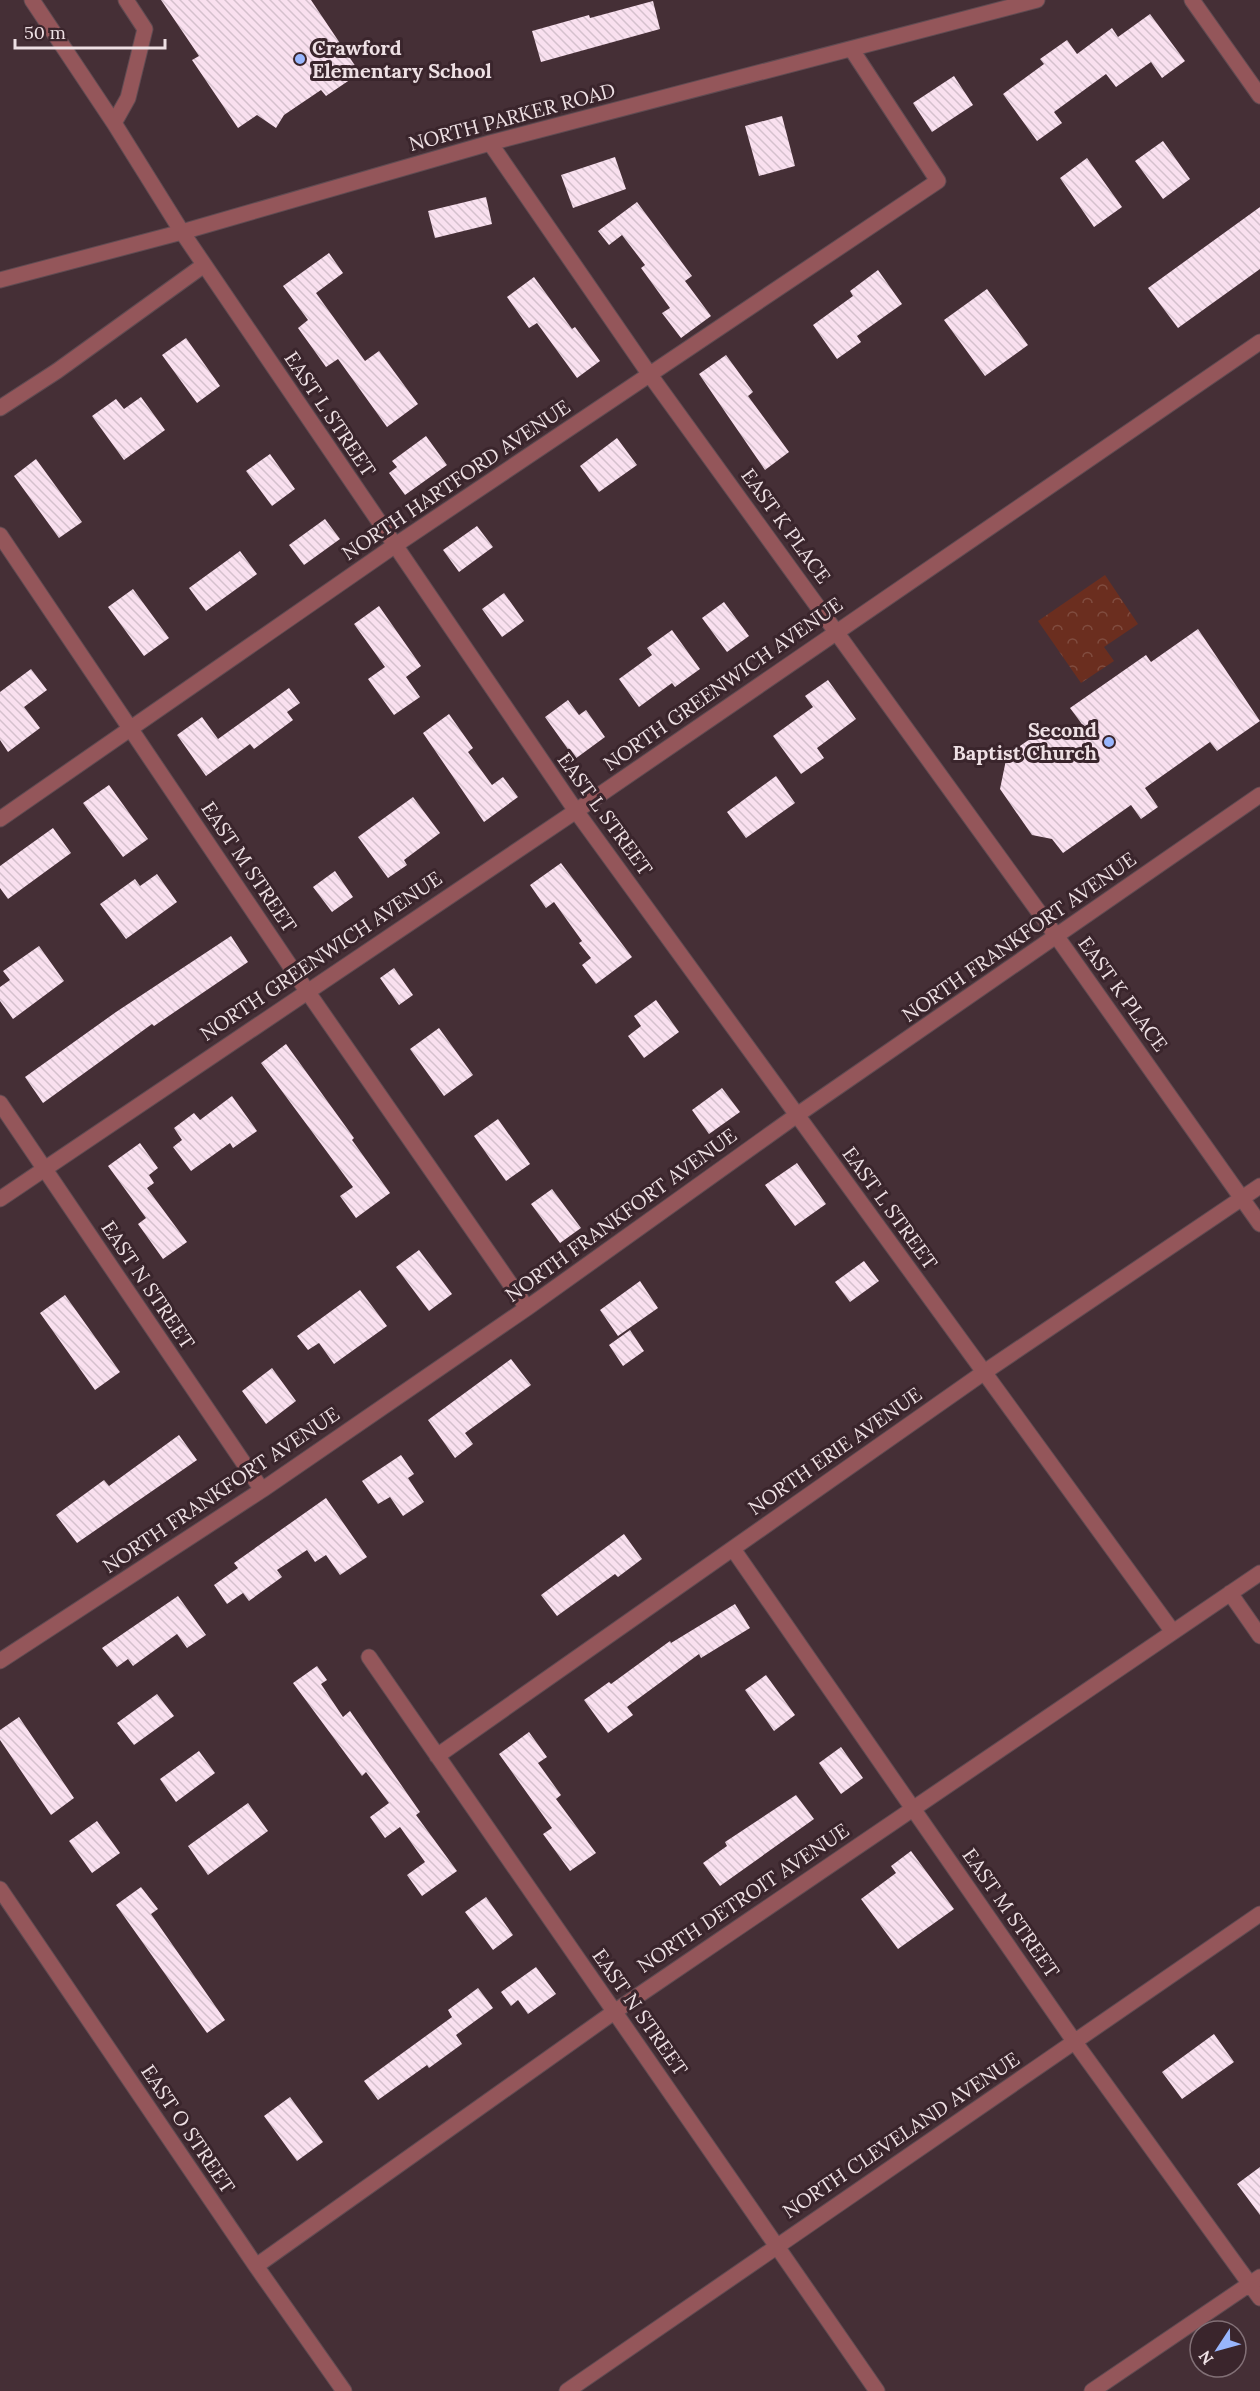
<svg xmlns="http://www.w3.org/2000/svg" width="1260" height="2391" viewBox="0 0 1260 2391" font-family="Lora,serif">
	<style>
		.forest { fill: url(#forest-crowns) }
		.building { fill: url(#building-back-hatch) }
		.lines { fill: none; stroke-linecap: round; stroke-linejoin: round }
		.minor-casing { stroke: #604b52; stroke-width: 17 }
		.minor { stroke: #94565a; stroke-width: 15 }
		.poi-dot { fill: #98b6fd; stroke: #3a252c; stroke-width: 2 }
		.labels { text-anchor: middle; stroke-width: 6; stroke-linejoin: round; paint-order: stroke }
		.poi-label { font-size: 20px; font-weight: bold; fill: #eee0e4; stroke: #3a252c; text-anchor: start }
		.street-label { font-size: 20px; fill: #eee0e4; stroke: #3a252c }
	</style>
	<defs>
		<pattern id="forest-crowns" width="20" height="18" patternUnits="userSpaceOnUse" patternTransform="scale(1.5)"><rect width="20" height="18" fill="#6b2e1f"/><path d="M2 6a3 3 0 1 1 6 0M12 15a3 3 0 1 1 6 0" fill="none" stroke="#804c3f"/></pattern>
		<pattern id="building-back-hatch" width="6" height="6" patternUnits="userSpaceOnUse" patternTransform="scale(1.5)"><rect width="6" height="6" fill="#f9e0ef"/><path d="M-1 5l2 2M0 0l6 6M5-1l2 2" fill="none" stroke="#d5c1cd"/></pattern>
	</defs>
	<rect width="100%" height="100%" fill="#452f36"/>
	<!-- forest -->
	<path class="forest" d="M1105 575 1138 624 1104 647 1114 661 1081 683 1038 621Z"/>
	<!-- building -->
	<path class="building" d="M161 0H311L360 73 326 96 321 90 284 115 276 128 257 115 238 128 192 60 199 56Z
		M653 1 660 29 541 62 532 31 589 15 590 18Z
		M1150 14 1185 61 1162 78 1151 62 1116 87 1106 74 1054 112 1062 123 1037 141 1003 94 1044 64 1040 59 1067 40 1077 54 1112 28 1118 37Z
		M954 76 973 105 932 132 913 103Z
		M782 116 795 166 759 176 745 126Z
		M1163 141 1190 179 1163 199 1135 161Z
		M615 157 626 189 573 208 561 175Z
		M1087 158 1122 207 1094 227 1060 178Z
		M486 197 492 224 435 238 428 211Z
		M637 202 692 276 685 281 711 316 681 338 662 313 670 308 641 268 645 265 622 235 609 245 598 231Z
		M1260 207V269L1178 328 1148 288Z
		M329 253 343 273 316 293 365 361 379 351 418 404 387 427 338 359 326 367 298 328 308 320 283 286Z
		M878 270 902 304 857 336 861 342 837 359 813 325 853 296 850 291Z
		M534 277 572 329 575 327 600 361 577 378 537 323 529 328 507 297Z
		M987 289 1028 345 985 376 944 320Z
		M186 338 220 386 197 403 162 355Z
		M726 355 753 392 748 396 789 452 765 470 699 374Z
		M141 397 165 430 124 460 92 416 116 399 124 409Z
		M426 436 447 465 405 495 389 473 397 467 392 461Z
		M617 438 637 465 599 492 580 466Z
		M270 454 295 489 272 506 246 471Z
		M36 459 82 522 59 538 14 476Z
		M325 519 340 539 304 565 289 545Z
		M477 526 493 547 459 572 443 550Z
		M240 551 257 574 206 611 189 588Z
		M133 589 169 638 144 656 108 607Z
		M504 593 524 621 502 637 482 609Z
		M724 602 749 636 727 652 702 618Z
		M379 606 421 666 406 677 420 697 394 715 368 679 385 667 354 624Z
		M1198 629 1260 721 1217 751 1210 742 1145 788 1158 807 1141 819 1131 805 1063 853 1052 839 1032 835 1000 789 1007 755 1043 730 1090 735 1070 708 1146 655 1151 662Z
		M672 630 700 669 675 687 672 683 639 707 619 679 652 655 647 648Z
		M31 669 47 690 24 707 40 728 8 752 0 740V692Z
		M828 680 856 719 817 748 824 758 801 774 773 736 813 707 805 696Z
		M289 688 300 703 287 712 293 720 254 749 250 744 206 776 177 735 202 717 218 739Z
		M568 700 579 715 586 710 605 737 575 759 545 717Z
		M449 714 473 748 468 752 492 785 503 777 518 797 484 822 423 733Z
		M776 776 795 803 746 838 727 812Z
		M109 785 148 839 123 857 83 803Z
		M413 797 440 833 404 860 407 865 388 878 358 837Z
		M53 828 71 853 8 899 0 888V866Z
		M561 863 632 957 596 984 582 965 591 958 579 943 582 941 554 902 546 908 530 885Z
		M335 871 353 897 332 912 313 887Z
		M157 874 177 902 126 939 100 904 135 879 140 886Z
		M231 936 248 962 154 1026 152 1024 43 1103 25 1077 116 1012Z
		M39 946 64 981 13 1019 0 1001V987L10 980 3 971Z
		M394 968 413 995 399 1005 380 978Z
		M656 1000 679 1032 644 1058 628 1036 641 1026 634 1016Z
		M439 1028 473 1075 444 1096 410 1049Z
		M286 1044 354 1138 352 1140 390 1193 356 1218 340 1196 353 1187 261 1063Z
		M722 1088 740 1112 709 1134 692 1110Z
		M232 1096 257 1131 233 1148 230 1143 191 1171 173 1147 182 1140 174 1128 194 1113 200 1120Z
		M498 1119 530 1164 506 1181 474 1136Z
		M140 1143 158 1168 149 1175 154 1183 147 1188 187 1242 163 1259 138 1224 146 1218 108 1166Z
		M797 1163 826 1204 795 1226 765 1185Z
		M552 1189 581 1228 560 1243 531 1204Z
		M419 1250 452 1294 429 1311 396 1267Z
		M864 1261 879 1281 850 1302 835 1282Z
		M640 1281 658 1308 618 1336 600 1310Z
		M360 1290 387 1326 334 1364 319 1343 308 1350 297 1336Z
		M65 1295 120 1372 95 1390 40 1313Z
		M630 1330 644 1351 623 1366 609 1345Z
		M511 1359 531 1385 465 1433 473 1444 455 1458 428 1420Z
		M272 1368 296 1401 266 1424 242 1391Z
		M179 1435 197 1460 77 1543 56 1515 104 1480 109 1486Z
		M401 1455 414 1474 408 1478 424 1502 403 1516 390 1497 378 1504 362 1481Z
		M326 1498 367 1557 340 1575 326 1555 315 1562 307 1550 277 1570 282 1577 249 1601 243 1593 227 1604 214 1585 238 1568 234 1563Z
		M624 1534 642 1559 618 1577 615 1574 557 1616 541 1595Z
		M178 1596 206 1635 187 1648 177 1634 133 1666 128 1659 117 1667 102 1648Z
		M735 1604 750 1628 701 1658 699 1654 627 1707 633 1715 608 1733 584 1700 609 1682 611 1684 670 1641 671 1643Z
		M317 1666 327 1680 321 1684 343 1717 350 1711 420 1812 416 1815 457 1871 422 1896 407 1875 425 1862 400 1827 385 1838 370 1817 389 1803 366 1772 362 1776 293 1683Z
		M766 1675 795 1715 774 1731 745 1690Z
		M157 1694 174 1716 134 1745 117 1723Z
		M19 1717 74 1798 51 1815 0 1740V1730Z
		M529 1732 547 1757 538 1763 561 1795 556 1799 596 1853 570 1871 543 1834 552 1828 499 1754Z
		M841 1747 863 1778 841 1794 819 1763Z
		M199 1751 215 1773 176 1802 160 1779Z
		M796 1795 814 1819 720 1886 703 1863 727 1846 725 1842Z
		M248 1803 268 1831 208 1875 188 1846Z
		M97 1821 120 1853 92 1873 69 1841Z
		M911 1851 954 1909 898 1949 861 1899 896 1873 891 1866Z
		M141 1887 158 1909 151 1914 225 2020 207 2033 116 1905Z
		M486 1897 513 1935 493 1950 465 1912Z
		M536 1967 556 1994 528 2014 518 2000 511 2006 501 1992Z
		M478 1988 493 2008 456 2035 462 2044 429 2068 427 2065 378 2100 364 2081 452 2017 448 2010Z
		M1214 2034 1234 2062 1182 2099 1162 2072Z
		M290 2097 323 2142 297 2161 264 2116Z
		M1260 2167V2215L1237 2184Z"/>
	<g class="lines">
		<defs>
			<path id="minor" d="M32 0 114 123 182 232 576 811 1173 1632
				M1192 0 1260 96
				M114 123 128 98 145 29 126 0
				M490 143 650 375 1057 937 1260 1224
				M0 280 182 232 490 143 1037 0
				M0 408 57 371 204 265
				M0 535 307 991 527 1308
				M0 819 394 546 938 181 852 50
				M0 1103 262 1490
				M0 1199 576 811 1260 342
				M733 1549 1074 2041 1260 2298
				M1230 1593 1260 1636
				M369 1657 877 2391
				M0 1661 262 1490 527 1308 797 1115 1260 795
				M437 1756 983 1373 1260 1186
				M0 1889 256 2266 344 2391
				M256 2266 614 2012 1260 1573
				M567 2391 1260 1914
				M1092 2391 1260 2277"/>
		</defs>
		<!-- minor casing -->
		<use href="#minor" class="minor-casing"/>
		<!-- minor -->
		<use href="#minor" class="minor"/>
	</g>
	<!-- markers -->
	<g class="poi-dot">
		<circle cx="300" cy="59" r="6"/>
		<circle cx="1109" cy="742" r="6"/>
	</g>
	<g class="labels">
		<!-- poi labels -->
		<g class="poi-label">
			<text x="312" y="55">Crawford<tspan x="312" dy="23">Elementary School</tspan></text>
			<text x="1097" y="737" text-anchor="end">Second<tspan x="1097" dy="23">Baptist Church</tspan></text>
		</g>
		<!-- street labels -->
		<g class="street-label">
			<text transform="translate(512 117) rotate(-15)" y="7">NORTH PARKER ROAD</text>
			<text transform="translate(330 414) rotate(56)" y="7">EAST L STREET</text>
			<text transform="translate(456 480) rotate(-34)" y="7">NORTH HARTFORD AVENUE</text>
			<text transform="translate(786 526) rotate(54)" y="7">EAST K PLACE</text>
			<text transform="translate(723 684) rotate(-35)" y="7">NORTH GREENWICH AVENUE</text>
			<text transform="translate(605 814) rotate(54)" y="7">EAST L STREET</text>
			<text transform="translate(249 867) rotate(56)" y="7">EAST M STREET</text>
			<text transform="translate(1019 937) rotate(-35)" y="7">NORTH FRANKFORT AVENUE</text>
			<text transform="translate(321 956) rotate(-34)" y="7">NORTH GREENWICH AVENUE</text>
			<text transform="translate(1123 994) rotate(54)" y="7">EAST K PLACE</text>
			<text transform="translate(890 1208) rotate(54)" y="7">EAST L STREET</text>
			<text transform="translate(621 1215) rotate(-36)" y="7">NORTH FRANKFORT AVENUE</text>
			<text transform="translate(148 1285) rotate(56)" y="7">EAST N STREET</text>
			<text transform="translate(835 1451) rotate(-35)" y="7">NORTH ERIE AVENUE</text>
			<text transform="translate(221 1490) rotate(-34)" y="7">NORTH FRANKFORT AVENUE</text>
			<text transform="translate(743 1898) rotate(-34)" y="7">NORTH DETROIT AVENUE</text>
			<text transform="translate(1011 1913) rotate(55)" y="7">EAST M STREET</text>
			<text transform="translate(640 2012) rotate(55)" y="7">EAST N STREET</text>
			<text transform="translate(188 2129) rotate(56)" y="7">EAST O STREET</text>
			<text transform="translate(901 2135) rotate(-34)" y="7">NORTH CLEVELAND AVENUE</text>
		</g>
	</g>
	<!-- north arrow -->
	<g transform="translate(1218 2349) rotate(234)"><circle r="28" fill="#3a252c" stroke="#827076" stroke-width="1.5"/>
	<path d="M0-4.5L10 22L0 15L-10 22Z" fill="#98b6fd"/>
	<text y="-9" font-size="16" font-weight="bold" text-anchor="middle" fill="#eee0e4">N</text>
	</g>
	<!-- scale -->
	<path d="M15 39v9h150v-9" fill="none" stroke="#eee0e4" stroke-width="3"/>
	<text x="24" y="39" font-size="18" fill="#eee0e4" stroke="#3a252c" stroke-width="4.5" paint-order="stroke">50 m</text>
</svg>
